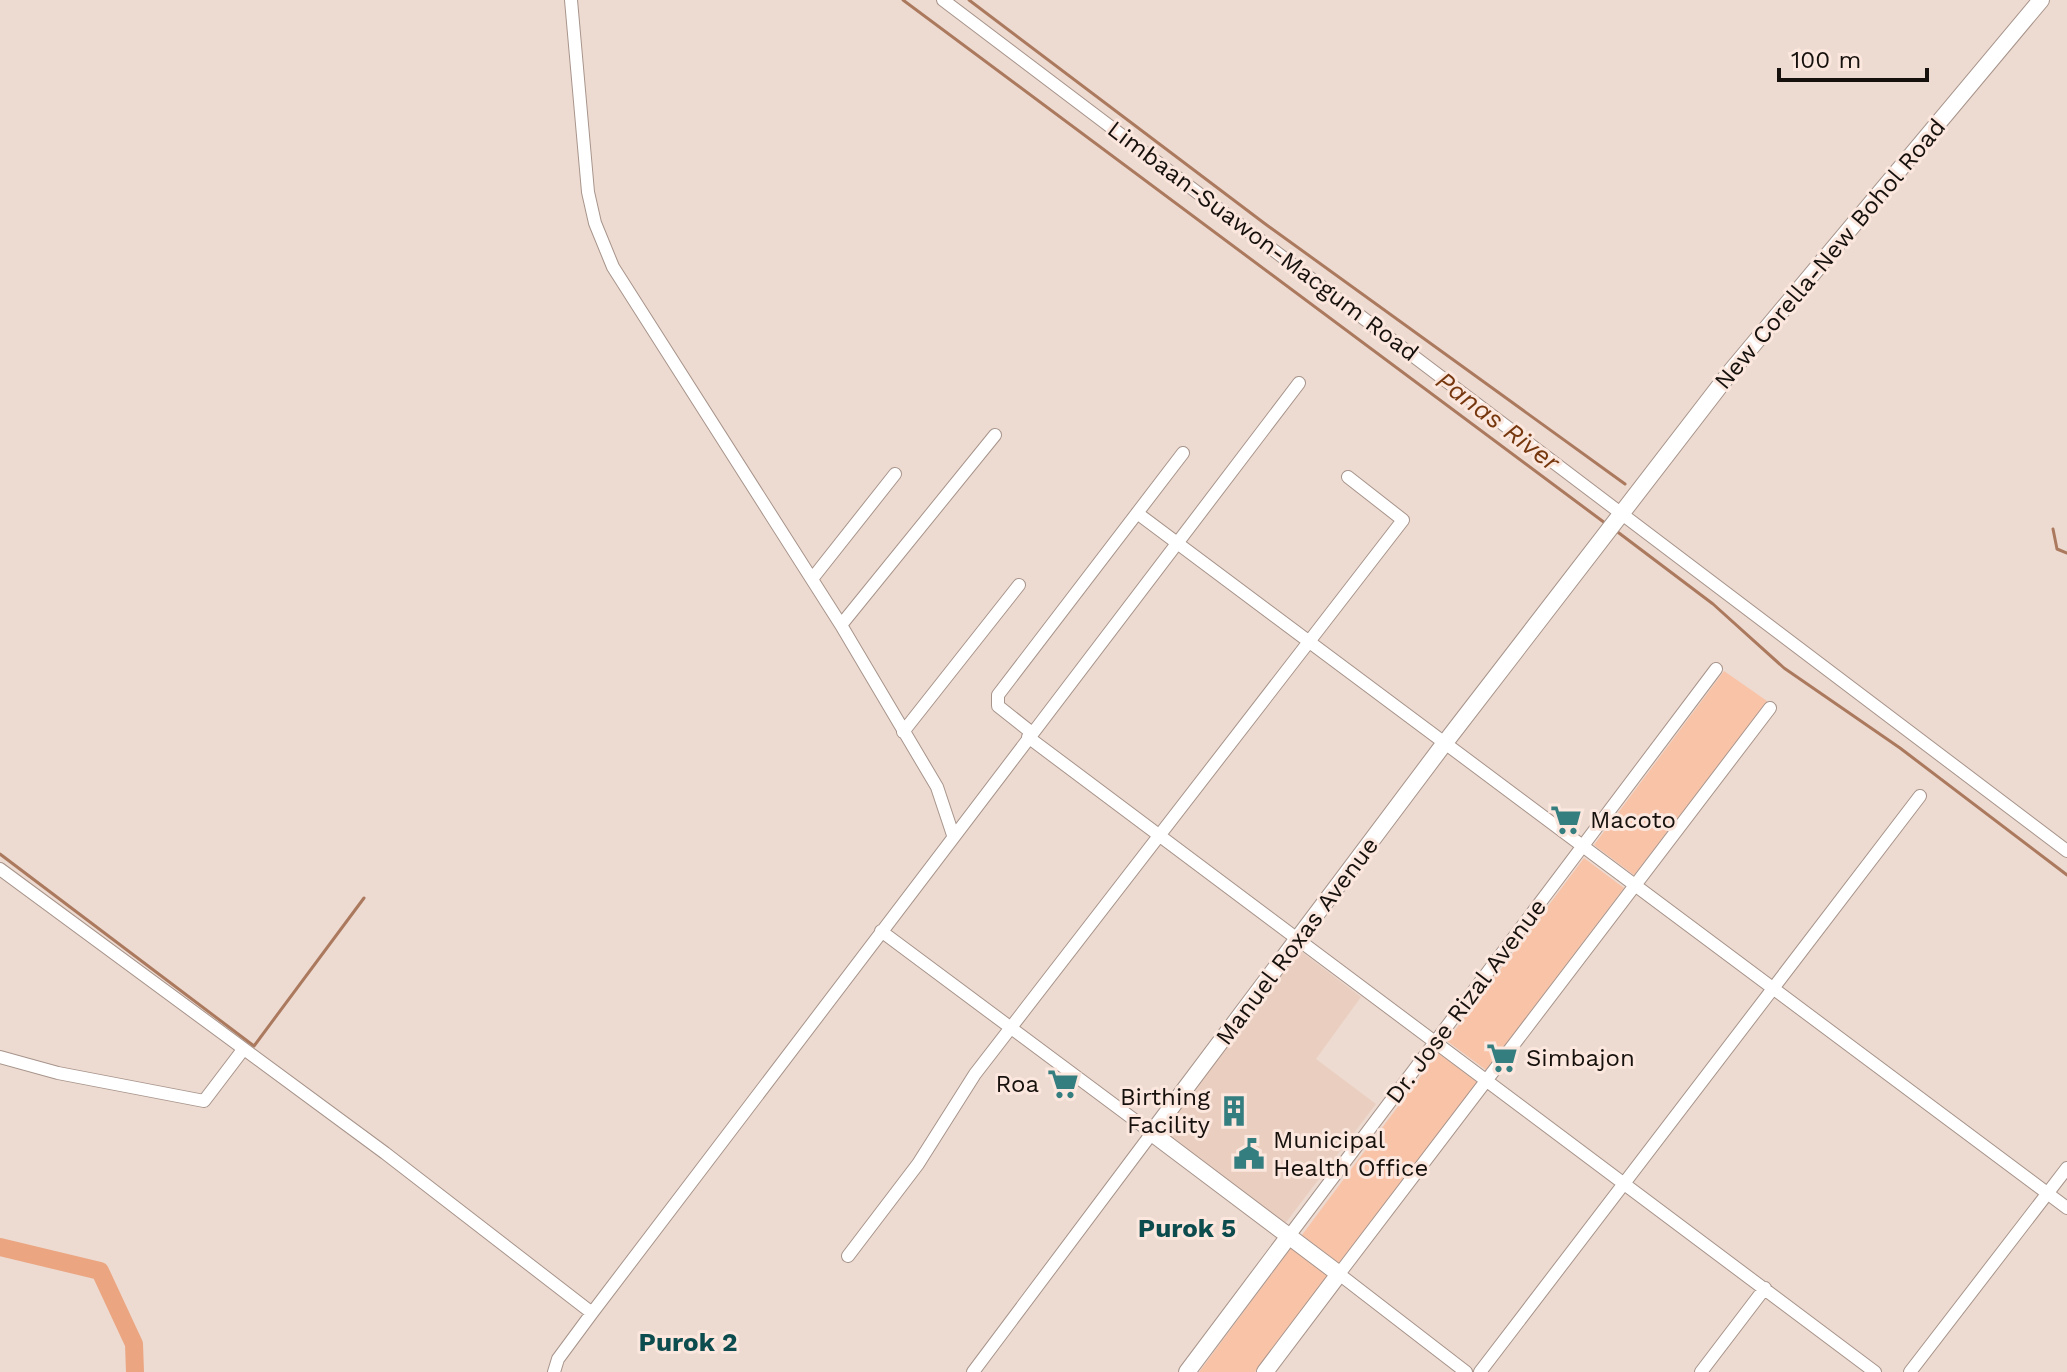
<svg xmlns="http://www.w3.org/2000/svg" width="2067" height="1372" viewBox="0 0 2067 1372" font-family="'Work Sans',sans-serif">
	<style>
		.built { fill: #eacfc1 }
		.green { fill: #f9c3a8 }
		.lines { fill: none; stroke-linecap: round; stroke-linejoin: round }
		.stream { stroke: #ab795e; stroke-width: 3 }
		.river { stroke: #eba581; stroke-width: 18 }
		.minor-casing { stroke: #a7948b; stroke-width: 14 }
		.major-casing { stroke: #a7948b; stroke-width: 18 }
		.minor { stroke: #fff; stroke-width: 12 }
		.major { stroke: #fff; stroke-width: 16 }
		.labels { text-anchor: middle; stroke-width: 6; stroke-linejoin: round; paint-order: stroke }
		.street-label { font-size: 24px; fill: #17110e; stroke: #fbe7dd }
		.poi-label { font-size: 24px; fill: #17110e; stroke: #fbe7dd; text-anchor: start }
		.water-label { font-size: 26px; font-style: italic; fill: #76370e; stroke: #fbe7dd }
		.neighbourhood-label { font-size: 26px; font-weight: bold; fill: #0c4c4e; stroke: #fbe7dd }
	</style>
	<rect width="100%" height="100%" fill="#eddad0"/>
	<!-- built -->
	<path class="built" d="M1298 949 1361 997 1316 1059 1376 1104 1284 1225 1163 1134Z"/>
	<!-- green -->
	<path class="green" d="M1724 671 1767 701 1634 875 1594 845Z
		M1584 858 1624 888 1486 1070 1447 1041Z
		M1438 1053 1477 1082 1339 1263 1302 1235Z
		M1291 1248 1328 1276 1255 1372H1199Z"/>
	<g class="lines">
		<!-- stream -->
		<path class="stream" d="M903 0 1605 523
			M969 0 1264 223 1625 484
			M2053 529 2057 549 2067 553
			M1615 530 1713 604 1784 668 1900 748 2067 875
			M0 854 254 1046 364 898"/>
		<!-- river -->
		<path class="river" d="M0 1247 100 1271 134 1344 135 1372"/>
		<defs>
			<path id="minor" d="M571 0 588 192 595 223 613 267 841 625 937 787 953 835
				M943 0 2067 851
				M1137 513 2067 1208
				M812 579 895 474
				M841 625 995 435
				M903 732 1019 585
				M1032 733 998 706V695L1183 453
				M1028 737 1875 1372
				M0 869 385 1153 592 1313
				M881 931 1152 1133 973 1372
				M0 1057 58 1073 204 1101 242 1051
				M1289 1236 1716 669
				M848 1256 918 1164 975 1074 1403 520 1348 477
				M554 1372 558 1359 592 1313 1299 383
				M1466 1372 1339 1274 1770 708
				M1480 1372 1920 796
				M1701 1372 1765 1288
				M1910 1372 2067 1168"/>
			<path id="major" d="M1187 1372 1289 1236
				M1265 1372 1339 1274 1152 1133 1444 744 1732 370 2041 0"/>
		</defs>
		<!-- minor casing -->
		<use href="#minor" class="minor-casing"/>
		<!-- major casing -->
		<use href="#major" class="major-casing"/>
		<!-- minor -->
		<use href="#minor" class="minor"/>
		<!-- major -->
		<use href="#major" class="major"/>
	</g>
	<!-- icons -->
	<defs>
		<symbol id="supermarket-bare" viewBox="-9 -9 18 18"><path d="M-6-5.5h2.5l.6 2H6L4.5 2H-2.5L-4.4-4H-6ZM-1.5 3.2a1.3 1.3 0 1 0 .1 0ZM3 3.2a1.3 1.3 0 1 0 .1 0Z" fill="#357e80" stroke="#fbe7dd" stroke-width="2.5" paint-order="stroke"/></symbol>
		<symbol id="building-bare" viewBox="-9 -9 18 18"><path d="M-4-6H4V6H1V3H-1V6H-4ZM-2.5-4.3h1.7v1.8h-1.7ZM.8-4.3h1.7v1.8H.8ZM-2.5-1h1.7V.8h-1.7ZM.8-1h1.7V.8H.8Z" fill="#357e80" stroke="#fbe7dd" stroke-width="2.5" paint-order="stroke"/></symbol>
		<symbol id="civic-bare" viewBox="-9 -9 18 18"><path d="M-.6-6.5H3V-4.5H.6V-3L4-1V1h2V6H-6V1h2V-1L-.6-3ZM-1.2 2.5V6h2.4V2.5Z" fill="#357e80" stroke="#fbe7dd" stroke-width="2.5" paint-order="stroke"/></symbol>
	</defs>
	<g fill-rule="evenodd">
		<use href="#supermarket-bare" x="1544" y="798" width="44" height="44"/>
		<use href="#supermarket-bare" x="1480" y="1036" width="44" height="44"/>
		<use href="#supermarket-bare" x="1041" y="1062" width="44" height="44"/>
		<use href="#building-bare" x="1212" y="1089" width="44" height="44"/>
		<use href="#civic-bare" x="1227" y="1132" width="44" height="44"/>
	</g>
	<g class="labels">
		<!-- street labels -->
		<g class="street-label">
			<text transform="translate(1263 241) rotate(37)" y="8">Limbaan-Suawon-Macgum Road</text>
			<text transform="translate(1830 254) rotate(-50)" y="8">New Corella-New Bohol Road</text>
			<text transform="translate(1297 941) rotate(-53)" y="8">Manuel Roxas Avenue</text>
			<text transform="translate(1466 1001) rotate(-53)" y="8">Dr. Jose Rizal Avenue</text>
		</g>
		<!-- poi labels -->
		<g class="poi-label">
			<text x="1590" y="828">Macoto</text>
			<text x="1526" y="1066">Simbajon</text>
			<text x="1039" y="1092" text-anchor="end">Roa</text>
			<text x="1210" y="1105" text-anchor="end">Birthing<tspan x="1210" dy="28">Facility</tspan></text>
			<text x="1273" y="1148">Municipal<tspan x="1273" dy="28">Health Office</tspan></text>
		</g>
		<!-- water labels -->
		<g class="water-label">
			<text transform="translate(1498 421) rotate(37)" y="9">Panas River</text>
		</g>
		<!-- neighbourhood labels -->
		<g class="neighbourhood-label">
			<text x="1187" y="1237">Purok 5</text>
			<text x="688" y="1351">Purok 2</text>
		</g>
	</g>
	<!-- scale -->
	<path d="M1779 68v12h148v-12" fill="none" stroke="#17110e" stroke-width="4"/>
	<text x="1791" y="68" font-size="24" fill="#17110e" stroke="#fbe7dd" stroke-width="6" paint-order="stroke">100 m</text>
</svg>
